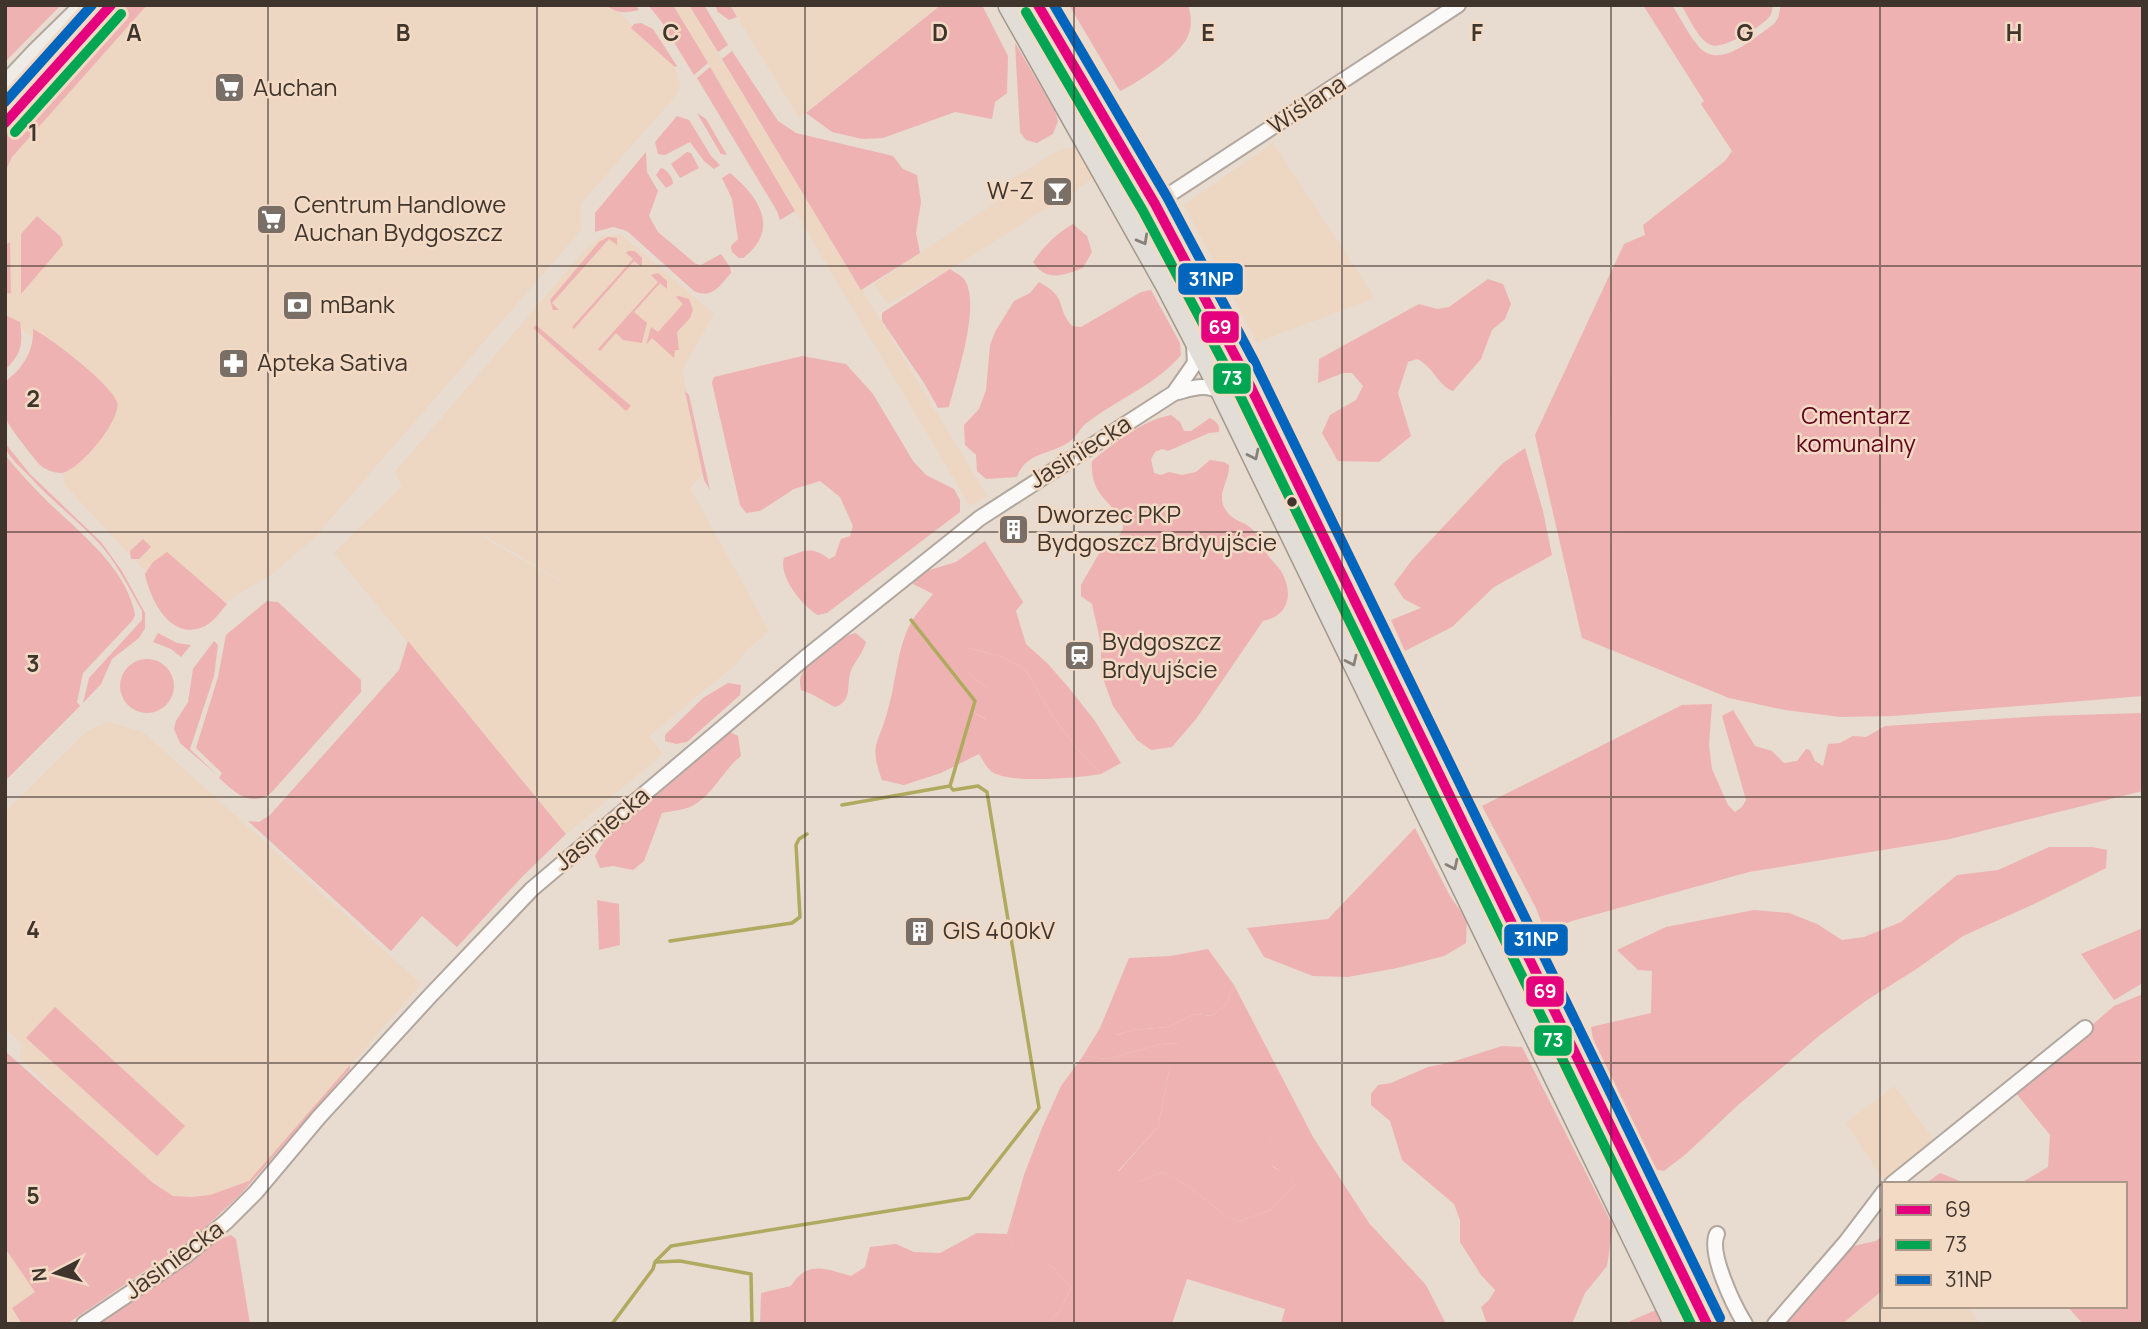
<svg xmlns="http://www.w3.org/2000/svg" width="2148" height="1329" viewBox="0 0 2148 1329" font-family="Manrope,sans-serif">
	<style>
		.built { fill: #edd6c2; fill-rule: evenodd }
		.green { fill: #eeb2b2 }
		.forest { fill: #efb2b2 }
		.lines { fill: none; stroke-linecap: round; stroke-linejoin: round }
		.stream { stroke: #afaa5f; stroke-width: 3.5 }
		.street-casing { stroke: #b1a79e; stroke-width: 18 }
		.secondary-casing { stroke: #b1a79e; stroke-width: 23 }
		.primary-casing { stroke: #a39889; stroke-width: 26 }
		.street { stroke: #fcfaf8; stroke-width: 14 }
		.secondary { stroke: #efece8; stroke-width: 19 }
		.primary { stroke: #e2ded7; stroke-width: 23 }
		.bus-1-casing { stroke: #f3dac5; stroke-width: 16 }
		.bus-2-casing { stroke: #f3dac5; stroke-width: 16 }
		.bus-3-casing { stroke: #f3dac5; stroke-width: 16 }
		.bus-1 { stroke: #e5007d; stroke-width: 10 }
		.bus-2 { stroke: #00a651; stroke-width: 10 }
		.bus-3 { stroke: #0065bd; stroke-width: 10 }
		.oneway { stroke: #888179 }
		.grid { fill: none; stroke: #3f352d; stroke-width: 2; stroke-opacity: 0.55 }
		.bus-dot { fill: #3f352d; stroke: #f3dac5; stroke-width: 2.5 }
		.labels { text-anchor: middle; stroke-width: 5; stroke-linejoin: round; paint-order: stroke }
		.poi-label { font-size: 24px; fill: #3f352d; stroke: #f3dac5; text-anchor: start }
		.street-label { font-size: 24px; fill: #3f352d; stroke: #f3dac5 }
		.park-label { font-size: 24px; fill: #60041d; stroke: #f3dac5 }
		.grid-label { font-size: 23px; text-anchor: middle; font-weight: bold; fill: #3f352d; stroke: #f3dac5; stroke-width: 5; stroke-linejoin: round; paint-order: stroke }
		.line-badge { stroke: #f3dac5; stroke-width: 2.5 }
		.badge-label { font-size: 19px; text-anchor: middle; font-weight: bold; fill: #fff }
	</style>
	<rect width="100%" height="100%" fill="#e8dbd0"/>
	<!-- built -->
	<path class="built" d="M139 5H611L674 64 680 86 674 98 581 203V230L313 539 272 574 204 615 156 583 64 484 47 346 6 320 5 160Z
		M673 5H689L987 496 970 506Z
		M730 5H941L799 118Z
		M1273 143 1375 298 1257 342 1184 205Z
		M1072 148 1081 151 1097 176 957 265 888 304 874 284 1013 191 1008 181 1061 149Z
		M612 235H622L714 314 682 370 704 470 699 479 690 488 769 631 746 650 736 664 649 736 663 754 566 834 334 553 402 486 395 472 585 250 601 237ZM449 515 566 583V584L508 552Z
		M107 722 143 732 421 984 244 1187 35 1324H5V1112L152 1190 20 1058 21 1043 5 1028V812L87 731Z
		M1894 1086 1935 1141 1884 1181 1846 1123Z
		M1884 1289V1306H1968L1980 1324H1842Z"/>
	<!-- green -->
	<path class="green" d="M5 5H61L5 62Z
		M95 5H101L5 113V105L40 59Z
		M121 5H147L12 157 7 168 5 219V136Z
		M606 5H635L639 10C625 13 617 14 606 5Z
		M648 5H673L708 63 694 75 661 21Z
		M689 5H704L728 45 718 52Z
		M715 5H730L737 17 729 20 718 12Z
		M941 5H982L1008 56 1007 93 995 102 992 119 955 112 883 138 862 139 832 132 806 113Z
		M1019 5H1030L1133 181 1225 356 1223 363H1217Z
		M1054 5H1060L1105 82 1108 92 1099 88 1067 35Z
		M1069 5H1188C1192 16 1192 28 1187 38 1177 57 1139 82 1120 91Z
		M1643 5H1672C1681 19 1689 36 1700 48 1721 70 1756 36 1774 24L1778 18 1781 5H2143V696L1893 716 1841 717 1785 710 1729 698 1582 638 1535 435 1624 244 1645 235 1643 225 1725 161 1732 151 1701 104 1704 101Z
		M1681 5H1773C1772 9 1772 13 1770 16 1763 26 1723 50 1711 45 1698 40 1689 17 1681 5Z
		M641 23 653 29 677 66 675 67 631 28 634 24Z
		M1015 43 1055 111 1058 121 1053 134 1037 143 1026 140 1020 132Z
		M732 51 778 121 796 133 893 156 903 169 917 175 921 202 916 233 920 253 861 290 722 59Z
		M710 67 795 211 780 220 777 211 697 78Z
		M697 113 706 119 727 155 721 154Z
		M677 116 689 120 711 156 720 165 714 169 704 161 690 142 665 155 658 154 655 142Z
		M646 152 647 172 658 191 649 216 658 232 696 264 701 265 721 254 730 267 731 273C720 285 712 300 694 291L627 231 613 227 595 232V213Z
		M687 152 691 153 699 168 680 178 671 164Z
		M661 168C667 169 673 178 673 184L666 188 656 175Z
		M730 173C759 197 781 229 743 258H739L732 252 731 246 738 239 732 199 722 178Z
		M37 216 61 237 63 245 21 294V234Z
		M1073 224 1087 236 1092 252 1083 268C1064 275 1047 283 1033 262 1044 246 1056 234 1073 224Z
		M608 237 617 238V245L609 239 552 303 559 310H553L550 300 599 242Z
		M10 242 11 294 5 292V245Z
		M628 251H635L642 258V267L634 261 574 329 572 327 633 259 626 253Z
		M658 273 667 281V289L660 283 634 312 647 323 642 343 623 340 616 333 600 351 598 349 658 282 651 275Z
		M679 296 689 299 693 310 690 318 677 332 679 350H675L674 358 652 338 646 345 651 327 658 332 683 304 676 297Z
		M5 315 20 322C23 345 22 353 5 370Z
		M536 325 631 406 626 411 533 328Z
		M33 329C51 338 112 385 117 402 122 420 78 472 61 473 54 473 47 470 41 466 35 460 9 427 6 419 2 409 5 392 5 382 23 368 34 352 33 329Z
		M1230 376H1234L1528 968 1505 954 1229 379Z
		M685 391 689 395 710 490 704 480Z
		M5 443 30 474 101 542 122 571 145 613V628L139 638 112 659 101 684 83 703 89 678 142 620V611C128 586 114 558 94 538 73 517 50 499 30 477 22 468 5 456 5 443Z
		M5 455C18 471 32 486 46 500 78 531 127 568 135 615L132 621 83 673 77 702 80 706 5 781Z
		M143 539 151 547 139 559H131L130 551Z
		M167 552 227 604C220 612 213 623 203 627 170 641 150 599 145 574L153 562Z
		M267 601 278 602 361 680V692L271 793C249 808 235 792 219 778L222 773 196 748 218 677 226 635Z
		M158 633 177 643 191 645 181 657 171 649 153 642Z
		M856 633 866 642C863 652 857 659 852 668 845 683 854 701 835 707 823 701 814 694 801 690 800 684 799 679 802 674 812 659 839 636 856 633Z
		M214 641 218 645 214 676 190 749 216 774 180 743 174 729 176 721 188 702 193 669Z
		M408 641 566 834 521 878 457 947 422 916 391 951 248 821 259 822 270 815 399 670Z
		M968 648 1002 657 1026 670 1051 714 1082 755 1101 774C1079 778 1010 784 992 772 986 767 983 760 979 754L1010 732 973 712 987 688 968 673Z
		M120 686a27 27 0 1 1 54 0a27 27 0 1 1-54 0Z
		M728 683 741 685 740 695 687 742 676 744 665 741V735L703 698Z
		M730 732 738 736 741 756C723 770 712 797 690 807 682 810 671 811 662 813L644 861 633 870 613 866 600 868 595 856 610 831 643 807Z
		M597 900 619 904 620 945 599 950Z
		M2143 928V983L2114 1000 2081 954Z
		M1520 984 1542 998 1642 1207 1633 1216Z
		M1234 985 1313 1137C1289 1125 1284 1125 1266 1146L1273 1167 1288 1175 1295 1185 1271 1210 1240 1221 1227 1217 1190 1187 1163 1172 1139 1182H1124L1118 1172 1158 1127 1169 1071 1180 1043 1161 1044 1107 1059 1083 1056 1100 1028 1117 1035 1133 1030 1168 1027 1194 1014 1213 1016 1227 1003Z
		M55 1007 185 1126 157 1156 26 1038Z
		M5 1051 153 1183 173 1196 192 1197 210 1195 249 1181 350 1065V1069L240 1195 196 1236 67 1324H22L12 1308 35 1292 5 1248Z
		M977 1233 1007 1234 1019 1257 1053 1267 1071 1288 1060 1310 1047 1324H760L761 1293 791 1286C807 1260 826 1269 851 1276L865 1267 870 1247 896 1244 914 1252 940 1253Z
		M231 1235 236 1239 250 1324H98L214 1241Z
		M1675 1277 1698 1324H1684L1665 1286Z"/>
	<!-- forest -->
	<path class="forest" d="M1793 204 1798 219 1801 243 1834 297 1809 331 1800 337 1822 357 1788 388 1764 391 1691 390 1650 382H1619L1579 375 1623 284 1636 263 1665 236 1682 223 1728 217Z
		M950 269C954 272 961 275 964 279 982 303 956 378 949 407L938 408 924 383 882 321V313Z
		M1488 279 1503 284 1511 304 1505 319 1492 330 1481 359 1453 391C1437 385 1434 367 1417 359L1408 362 1398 393 1411 436 1379 462 1338 461 1322 433 1330 415 1356 400 1363 386 1352 373H1343L1318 383 1319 359 1419 304 1437 309 1449 307Z
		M1039 282C1069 298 1055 307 1072 326L1081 327 1141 292 1151 290 1180 343 1181 355C1157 384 1118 399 1088 422 1080 427 1077 437 1069 442 1050 455 1026 452 1017 477L986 479 977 471 976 455 965 445 964 425 979 409 986 390 990 345 995 332 1014 301 1030 293Z
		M1888 349 1914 354 1918 396H1859L1834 406 1818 401 1840 365 1863 351Z
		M802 356 846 364 873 394 913 461 926 475 954 489 960 500V512L827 613 818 615C803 607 778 576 784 558 804 551 811 545 829 559L835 556 841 539 850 536 853 526 840 497 820 481 794 489 760 511 746 513 740 505 712 383 714 377Z
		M1643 410 1694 418 1718 416 1736 419 1750 426 1748 432 1741 442 1711 459 1696 481 1666 501 1651 516 1632 525 1592 563 1581 558 1566 525 1562 510 1553 435 1560 416 1577 412 1588 417 1604 418 1615 411Z
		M1171 415 1180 422 1184 431H1191L1210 418C1217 422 1220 425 1219 432L1209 433 1168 451 1162 449 1155 452 1151 459 1154 473 1161 475 1169 472 1182 475 1196 472 1210 460 1224 462 1229 465C1230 480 1217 492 1224 507 1231 522 1245 521 1253 530 1259 537 1262 547 1267 554 1271 560 1277 565 1281 571 1294 593 1289 616 1263 621L1196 719 1172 747 1151 750 1137 740 1113 706 1101 673V644L1092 604 1081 596V585L1106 541 1117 539 1123 529V520C1106 498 1090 492 1092 461 1114 443 1143 420 1171 415Z
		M1812 426 1832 433 1854 426 1869 434 1881 437 1900 453 1897 463 1881 467 1887 520 1879 560 1878 597C1870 599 1860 603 1851 603 1811 607 1794 589 1761 626L1753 623 1744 614 1660 602 1647 594 1632 590 1623 584 1625 573 1658 554 1684 537 1697 532 1704 537 1723 531 1732 522 1734 505 1776 461 1783 447 1795 434Z
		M1525 448 1543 511 1552 555 1494 587 1452 627 1405 651 1391 620 1421 608 1404 599 1394 584 1412 560 1503 463Z
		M985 541 1023 602 1016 611 1026 644 1048 664 1069 688 1095 721 1121 763 1101 774 1082 755 1051 714 1026 670 1002 657 968 648V673L987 688 993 695 973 712 985 719 1004 712 1011 733 979 754 941 773 904 785 882 780C869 745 878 745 887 713 897 682 896 647 913 619 919 610 927 602 933 594L913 584 923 572 956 562Z
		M1712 704 1709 745 1712 769 1728 805 1735 812 1742 807 1746 800 1722 716 1733 710 1755 746 1772 751 1784 763 1797 761 1806 749 1810 750 1815 761 1823 766 1828 744 1840 743 1853 736 1866 737 1885 726 2043 716 2143 713V791L1950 839 1749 872 1572 921 1545 932 1536 908 1482 806 1682 705Z
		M1415 828 1450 896 1467 920 1466 943 1444 956 1397 968 1348 977 1313 976 1264 957 1247 928 1328 919Z
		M2049 847H2092L2107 850 2106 868 2034 904 1963 936 1915 970 1867 1000 1820 1035 1737 1106 1686 1154 1664 1171 1648 1168 1627 1139 1598 1069 1591 1027 1651 1013 1652 971 1638 970 1617 950 1666 927 1754 910 1789 913 1817 924 1842 940 1864 937 1901 922 1957 875 1998 870Z
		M1208 949 1234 985 1227 1003 1213 1016 1194 1014 1168 1027 1133 1030 1116 1035 1100 1028 1129 958 1171 956Z
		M2143 994V1324H2083L2067 1306H2125V1184H2019L2048 1167 2050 1135 2015 1092 2114 1006Z
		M1181 1043 1169 1071 1158 1127 1118 1171 1124 1182H1139L1163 1172 1190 1187 1227 1217 1240 1221 1271 1210 1295 1185C1284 1166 1266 1173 1266 1146L1280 1130 1294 1128 1313 1137 1369 1223 1426 1285 1446 1324H1281L1285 1309 1187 1279 1172 1324H1047L1060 1310 1071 1288 1053 1267 1019 1258 1007 1234 1024 1175 1042 1128 1061 1086 1083 1056 1107 1059 1161 1044Z
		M1502 1046 1522 1047 1613 1226 1607 1266 1585 1293 1572 1324H1487L1481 1307 1489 1300 1495 1290 1481 1275 1460 1242V1220L1454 1204 1402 1160 1390 1121 1371 1105V1094L1378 1085 1391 1083 1428 1067 1452 1062Z
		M1940 1173 1967 1184H1925Z
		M1884 1234V1289L1842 1324H1785L1792 1305 1834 1259 1853 1246 1876 1241Z
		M1656 1310 1662 1324H1628L1630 1321Z"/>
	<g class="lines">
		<!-- stream -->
		<path class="stream" d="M842 805 950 786
			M670 941 792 923 800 917 796 845 799 839 807 834
			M656 1262 680 1261 751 1274 752 1324
			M612 1324 653 1269 655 1262 671 1246 969 1198 1039 1108 987 792 978 786 953 790 950 786 975 701 911 620"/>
		<defs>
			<path id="street" d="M1155 204 1458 5
				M1174 393C1191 389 1206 382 1222 393
				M1892 1184 2085 1028
				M1717 1234C1708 1253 1734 1306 1745 1324
				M84 1324 185 1256 227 1221 256 1192 319 1117 429 997 532 889 805 658 980 518 1174 393 1195 363 1194 344
				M1775 1324 1846 1242 1884 1192"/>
			<path id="secondary" d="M5 86 36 53 85 5
				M5 123 111 5"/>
			<path id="primary" d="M1010 5 1167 284 1224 394 1676 1324
				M1038 5 1155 204 1240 365 1707 1324"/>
		</defs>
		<!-- street casing -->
		<use href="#street" class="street-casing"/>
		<!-- secondary casing -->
		<use href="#secondary" class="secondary-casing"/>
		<!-- primary casing -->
		<use href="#primary" class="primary-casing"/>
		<!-- street -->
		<use href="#street" class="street"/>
		<!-- secondary -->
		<use href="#secondary" class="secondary"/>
		<!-- primary -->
		<use href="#primary" class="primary"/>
		<defs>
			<path id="bus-1" d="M1038 5 1155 204 1240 365 1707 1324
				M5 123 111 5"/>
			<path id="bus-2" d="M1026 12 1143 211 1228 371 1691 1324
				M15 132 121 14"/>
			<path id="bus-3" d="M1054 5 1167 197 1253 359 1720 1318
				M5 102 92 5"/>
		</defs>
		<!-- bus-1 casing -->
		<use href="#bus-1" class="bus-1-casing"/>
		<!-- bus-2 casing -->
		<use href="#bus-2" class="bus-2-casing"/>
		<!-- bus-3 casing -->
		<use href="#bus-3" class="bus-3-casing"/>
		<!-- bus-1 -->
		<use href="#bus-1" class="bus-1"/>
		<!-- bus-2 -->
		<use href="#bus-2" class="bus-2"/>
		<!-- bus-3 -->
		<use href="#bus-3" class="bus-3"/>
	</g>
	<!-- one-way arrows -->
	<defs><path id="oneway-chevron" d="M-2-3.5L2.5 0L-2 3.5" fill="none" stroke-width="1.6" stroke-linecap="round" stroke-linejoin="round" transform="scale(1.75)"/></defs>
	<g class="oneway">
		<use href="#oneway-chevron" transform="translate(1143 240) rotate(61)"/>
		<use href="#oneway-chevron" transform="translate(1254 455) rotate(64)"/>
		<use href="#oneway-chevron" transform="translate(1352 661) rotate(65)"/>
		<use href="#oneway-chevron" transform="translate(1453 865) rotate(64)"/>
	</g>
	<!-- grid -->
	<path class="grid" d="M268 5V1324M537 5V1324M805 5V1324M1074 5V1324M1342 5V1324M1611 5V1324M1880 5V1324M5 266H2143M5 532H2143M5 797H2143M5 1063H2143"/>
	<!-- icons -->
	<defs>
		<symbol id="supermarket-square" viewBox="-11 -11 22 22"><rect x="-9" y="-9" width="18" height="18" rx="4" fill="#7a6f66" stroke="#f3dac5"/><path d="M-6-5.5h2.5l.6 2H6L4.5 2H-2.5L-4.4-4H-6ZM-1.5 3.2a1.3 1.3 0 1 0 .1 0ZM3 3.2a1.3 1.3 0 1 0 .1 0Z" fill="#fff"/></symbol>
		<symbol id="bar-square" viewBox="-11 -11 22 22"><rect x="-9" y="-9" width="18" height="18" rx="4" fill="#7a6f66" stroke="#f3dac5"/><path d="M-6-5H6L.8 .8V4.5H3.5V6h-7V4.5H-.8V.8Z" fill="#fff"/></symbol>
		<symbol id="bank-square" viewBox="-11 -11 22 22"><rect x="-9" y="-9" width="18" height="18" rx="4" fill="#7a6f66" stroke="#f3dac5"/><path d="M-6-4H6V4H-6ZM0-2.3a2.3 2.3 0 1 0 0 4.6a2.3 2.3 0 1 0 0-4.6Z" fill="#fff"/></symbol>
		<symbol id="pharmacy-square" viewBox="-11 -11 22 22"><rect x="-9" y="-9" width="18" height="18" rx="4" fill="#7a6f66" stroke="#f3dac5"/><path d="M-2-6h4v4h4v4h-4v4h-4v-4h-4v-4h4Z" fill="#fff"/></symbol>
		<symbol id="building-square" viewBox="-11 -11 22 22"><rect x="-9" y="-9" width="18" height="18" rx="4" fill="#7a6f66" stroke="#f3dac5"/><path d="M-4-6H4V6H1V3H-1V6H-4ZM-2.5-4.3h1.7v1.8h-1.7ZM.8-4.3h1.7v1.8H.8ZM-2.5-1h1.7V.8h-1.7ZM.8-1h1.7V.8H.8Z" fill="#fff"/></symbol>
		<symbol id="station-square" viewBox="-11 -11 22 22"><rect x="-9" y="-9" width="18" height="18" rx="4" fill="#7a6f66" stroke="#f3dac5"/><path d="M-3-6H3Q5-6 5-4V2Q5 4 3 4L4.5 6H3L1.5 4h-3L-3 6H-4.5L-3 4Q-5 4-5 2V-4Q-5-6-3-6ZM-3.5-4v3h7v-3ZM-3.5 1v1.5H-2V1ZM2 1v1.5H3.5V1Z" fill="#fff"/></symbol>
	</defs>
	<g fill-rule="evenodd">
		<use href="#supermarket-square" x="212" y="70" width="35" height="35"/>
		<use href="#bar-square" x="1040" y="174" width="35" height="35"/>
		<use href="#supermarket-square" x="254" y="202" width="35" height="35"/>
		<use href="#bank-square" x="280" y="288" width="35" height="35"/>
		<use href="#pharmacy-square" x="216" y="346" width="35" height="35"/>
		<use href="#building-square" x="996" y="512" width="35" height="35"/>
		<use href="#station-square" x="1062" y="638" width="35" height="35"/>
		<use href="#building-square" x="902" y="914" width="35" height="35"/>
	</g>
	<!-- markers -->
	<circle class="bus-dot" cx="1292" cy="502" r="6"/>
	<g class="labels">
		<!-- poi labels -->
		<g class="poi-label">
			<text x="253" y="96">Auchan</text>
			<text x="1034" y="199" text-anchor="end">W-Z</text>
			<text x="294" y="213">Centrum Handlowe<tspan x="294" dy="28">Auchan Bydgoszcz</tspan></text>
			<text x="320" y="313">mBank</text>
			<text x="257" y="371">Apteka Sativa</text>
			<text x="1037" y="523">Dworzec PKP<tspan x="1037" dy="28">Bydgoszcz Brdyujście</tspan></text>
			<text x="1102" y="650">Bydgoszcz<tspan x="1102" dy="28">Brdyujście</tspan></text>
			<text x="943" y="939">GIS 400kV</text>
		</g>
		<!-- street labels -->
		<g class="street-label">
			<text transform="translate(1307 105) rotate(-33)" y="8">Wiślana</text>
			<text transform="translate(1080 452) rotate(-32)" y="8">Jasiniecka</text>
			<text transform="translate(602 829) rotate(-40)" y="8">Jasiniecka</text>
			<text transform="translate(174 1260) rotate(-36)" y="8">Jasiniecka</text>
		</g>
		<!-- park labels -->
		<g class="park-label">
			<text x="1856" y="424">Cmentarz<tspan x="1856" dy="28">komunalny</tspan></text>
		</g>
	</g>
	<g class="grid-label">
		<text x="134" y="41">A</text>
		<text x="403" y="41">B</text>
		<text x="671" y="41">C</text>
		<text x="940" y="41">D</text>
		<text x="1208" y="41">E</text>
		<text x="1477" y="41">F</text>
		<text x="1745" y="41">G</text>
		<text x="2014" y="41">H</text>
		<text x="33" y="141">1</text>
		<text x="33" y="407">2</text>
		<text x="33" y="672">3</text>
		<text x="33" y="938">4</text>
		<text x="33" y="1204">5</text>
	</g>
	<g class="line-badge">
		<rect x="1177" y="262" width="67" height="34" rx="7" fill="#0065bd"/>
		<rect x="1200" y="310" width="40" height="34" rx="7" fill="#e5007d"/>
		<rect x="1212" y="362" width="40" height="33" rx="7" fill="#00a651"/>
		<rect x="1503" y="923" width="66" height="34" rx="7" fill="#0065bd"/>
		<rect x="1525" y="975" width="40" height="33" rx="7" fill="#e5007d"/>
		<rect x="1533" y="1024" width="40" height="33" rx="7" fill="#00a651"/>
	</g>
	<g class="badge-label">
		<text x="1211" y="286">31NP</text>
		<text x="1220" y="334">69</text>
		<text x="1232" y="385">73</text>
		<text x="1536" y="946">31NP</text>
		<text x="1545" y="998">69</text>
		<text x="1553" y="1047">73</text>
	</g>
	<!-- border -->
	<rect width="2148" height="1329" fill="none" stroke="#3f352d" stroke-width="14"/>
	<!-- legend -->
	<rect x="1882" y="1182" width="245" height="126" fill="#f3dac5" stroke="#ab9888" stroke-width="2"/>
	<rect x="1896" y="1205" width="35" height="10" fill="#e5007d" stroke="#ab9888" stroke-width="2"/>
	<text x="1945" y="1217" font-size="21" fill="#3f352d">69</text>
	<rect x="1896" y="1240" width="35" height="10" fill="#00a651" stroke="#ab9888" stroke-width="2"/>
	<text x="1945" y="1252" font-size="21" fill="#3f352d">73</text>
	<rect x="1896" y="1275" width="35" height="10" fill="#0065bd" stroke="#ab9888" stroke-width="2"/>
	<text x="1945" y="1287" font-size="21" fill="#3f352d">31NP</text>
	<!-- north arrow -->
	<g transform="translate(56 1273) rotate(264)" stroke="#f3dac5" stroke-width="5" paint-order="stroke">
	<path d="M0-5L12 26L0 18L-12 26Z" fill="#3f352d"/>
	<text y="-10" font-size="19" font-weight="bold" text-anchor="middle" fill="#3f352d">N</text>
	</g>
</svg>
